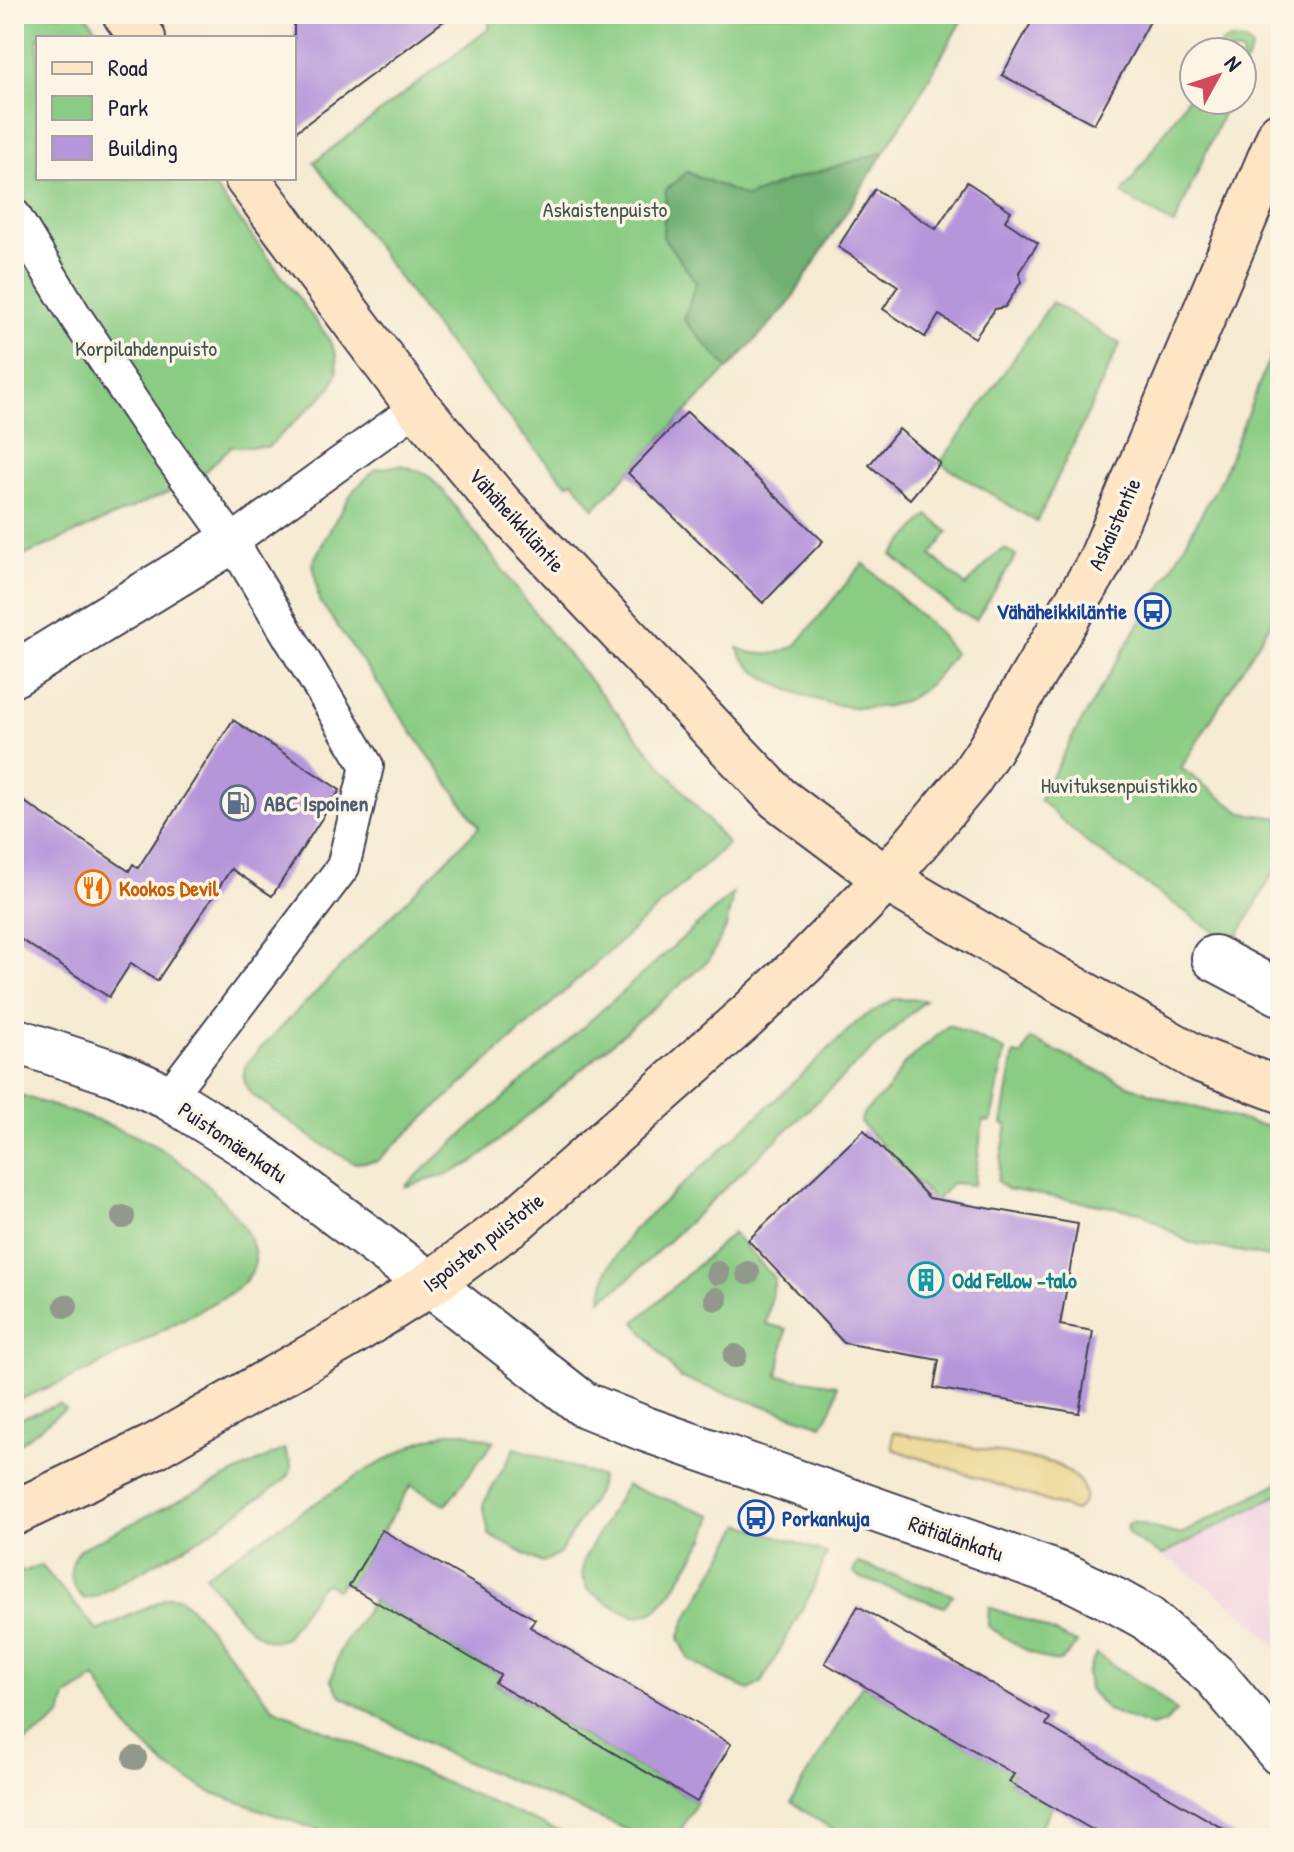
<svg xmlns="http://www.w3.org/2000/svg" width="1294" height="1852" viewBox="0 0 1294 1852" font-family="'Patrick Hand',sans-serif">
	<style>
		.built { fill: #f1d0e2 }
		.green { fill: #8acc84; stroke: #567760; stroke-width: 2 }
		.forest { fill: #6fb072; stroke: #486956; stroke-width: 2 }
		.sand { fill: #eeda9e; stroke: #887e6c; stroke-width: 2 }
		.building { fill: #b696db }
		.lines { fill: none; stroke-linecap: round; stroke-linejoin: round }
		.lane-casing { stroke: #424052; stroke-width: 36 }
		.street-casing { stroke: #424052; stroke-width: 48 }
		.secondary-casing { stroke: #424052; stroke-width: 48 }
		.lane { stroke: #fff; stroke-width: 32 }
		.street { stroke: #fff; stroke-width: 44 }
		.secondary { stroke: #fde5c5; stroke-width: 44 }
		.tree { fill: #92988b }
		.labels { text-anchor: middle; stroke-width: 7; stroke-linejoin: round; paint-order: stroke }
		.park-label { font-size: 22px; fill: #415551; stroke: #fcf5e5 }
		.street-label { font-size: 22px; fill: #22223b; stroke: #fcf5e5 }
		.transit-label { font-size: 22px; font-weight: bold; fill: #164399; stroke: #fcf5e5; text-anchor: end }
		.service-label { font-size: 22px; font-weight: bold; fill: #4e5e75; stroke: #fcf5e5; text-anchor: start }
		.food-label { font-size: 22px; font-weight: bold; fill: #c56008; stroke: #fcf5e5; text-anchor: start }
		.culture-label { font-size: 22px; font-weight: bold; fill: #0d838f; stroke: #fcf5e5; text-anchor: start }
	</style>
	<rect width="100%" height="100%" fill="#fcf5e5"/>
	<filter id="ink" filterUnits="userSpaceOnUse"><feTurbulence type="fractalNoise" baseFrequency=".0125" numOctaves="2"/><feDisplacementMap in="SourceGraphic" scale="16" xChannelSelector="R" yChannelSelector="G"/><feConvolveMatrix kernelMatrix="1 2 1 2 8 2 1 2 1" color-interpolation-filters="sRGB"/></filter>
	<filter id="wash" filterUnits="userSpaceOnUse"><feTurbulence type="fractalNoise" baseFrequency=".006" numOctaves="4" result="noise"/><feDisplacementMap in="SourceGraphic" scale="32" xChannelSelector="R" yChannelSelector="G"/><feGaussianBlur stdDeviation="1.8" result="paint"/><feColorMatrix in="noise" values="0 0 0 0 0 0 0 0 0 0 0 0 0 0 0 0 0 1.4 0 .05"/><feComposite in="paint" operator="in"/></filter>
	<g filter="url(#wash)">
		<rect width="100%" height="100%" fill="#f6ead2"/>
		<!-- built -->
		<path class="built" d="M1280 1494V1651L1253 1623 1208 1586 1162 1555Z"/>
		<!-- green -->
		<path class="green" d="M14 14H85L103 38H38V178H208L327 336 336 354 337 372 331 388 268 447H231L196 480 14 560Z
			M487 14H965L918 98 787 306 594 509 573 481 567 484 524 436 444 339 314 162 490 28Z
			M1235 40 1246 42 1252 48 1242 71V52H1214L1225 41Z
			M1194 86V100H1229L1174 225 1122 194 1180 110Z
			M1052 302 1120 344 1037 522 940 463 984 402Z
			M1280 331V608L1181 768 1242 813 1280 818V861L1233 945 1087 843 1040 800 1073 736 1170 571 1223 475Z
			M401 465 427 474 444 492 553 637 728 844 377 1161 354 1163 321 1144 251 1094C243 1082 241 1074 248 1061L479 827 319 600 313 562 333 524 354 490 376 469Z
			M928 515 948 532 931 555 966 586 997 553 1005 549 1016 556 976 620 955 610 892 555Z
			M863 563 936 630 954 653C940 674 924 694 899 703 881 709 857 709 837 705 809 699 746 679 738 648 759 657 777 657 797 644Z
			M733 893 726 928 709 960 475 1161 449 1174 404 1187Z
			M894 999 925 1000 623 1284 601 1300 607 1270 633 1230 774 1101 859 1020Z
			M949 1025 1005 1050 991 1122 983 1121 974 1185 952 1183 935 1201 860 1122 864 1112 887 1091 904 1064Z
			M1030 1039 1119 1081 1164 1099 1280 1130V1259L1188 1242 1140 1212 1007 1189 997 1181 1007 1125 1002 1124 1014 1054 1022 1056Z
			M14 1093C61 1110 116 1123 159 1148 189 1165 253 1221 255 1257 256 1272 244 1283 233 1292L88 1371 14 1402Z
			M733 1233 775 1279 766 1324 786 1329 778 1376 837 1385C836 1401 831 1411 822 1425L680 1378 635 1322Z
			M59 1404 65 1409 14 1448V1421Z
			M449 1432H462L494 1441 446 1505 411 1485 349 1586 342 1583 337 1590 327 1584 319 1588 285 1638C256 1653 220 1594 205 1575L363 1472 419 1442Z
			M515 1448 601 1477 597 1492 560 1553 542 1563 489 1535 483 1504Z
			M284 1449C291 1465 297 1470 282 1482L204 1536 97 1596 84 1599C67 1583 67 1567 80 1549Z
			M1280 1482V1494L1162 1555 1133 1538 1127 1532 1128 1524 1132 1522 1177 1534 1183 1533Z
			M626 1485 713 1515 705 1538 672 1592 655 1611 635 1617 609 1604 587 1589 582 1576 583 1561Z
			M741 1524 827 1553 811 1593 762 1682 749 1690 723 1679 689 1659 679 1638 686 1620Z
			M858 1563 953 1595 944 1607 858 1577 853 1572Z
			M41 1565 98 1631 170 1596 179 1597 196 1613 273 1708 574 1838H340L210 1792 167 1767 128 1729 107 1698 96 1678 66 1697 61 1716 45 1729 14 1749V1572L21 1569 23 1572Z
			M373 1600 500 1675 495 1684 697 1802 676 1838H647L447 1754 342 1697 331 1680 340 1650Z
			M989 1607 1033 1623 1077 1643C1072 1649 1066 1660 1058 1661 1043 1664 1001 1635 988 1626Z
			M1096 1654 1153 1691 1176 1711 1165 1723 1151 1727 1107 1710 1089 1689 1087 1674Z
			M862 1685 1014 1773 1010 1782 1052 1806 1035 1838H845L791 1802Z"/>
		<!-- forest -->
		<path class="forest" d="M884 152 787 306 728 369 684 320 696 282 663 237 666 190 687 172 747 197 790 180Z"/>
		<!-- sand -->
		<path class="sand" d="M893 1432 1053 1463C1071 1472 1100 1491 1075 1511L893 1449Z"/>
		<g id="blocks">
			<!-- building -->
			<path class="building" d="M294 14H453L294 133Z
				M1036 14H1154L1094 124 1002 75Z
				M967 182 1011 211 1005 221 1038 243 1019 272 1021 282 1005 307 995 309 975 338 939 315 925 337 883 309 898 286 838 247 875 189 936 229Z
				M687 412 823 541 763 603 628 473Z
				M899 429 940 463 910 499 869 465Z
				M233 720 340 790 272 896 231 869 157 981 131 963 109 997 14 935V795L129 871 133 864 138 868Z
				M864 1130 929 1198 1078 1224 1060 1325 1093 1331 1079 1413 934 1388 939 1360 844 1343 748 1240Z
				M382 1530 535 1619 530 1627 731 1744 697 1802 495 1683 500 1675 349 1586Z
				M858 1606 1050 1718 1046 1725 1239 1838H1107L1009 1782 1014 1774 825 1663Z"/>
		</g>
	</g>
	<g filter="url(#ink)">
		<use href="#blocks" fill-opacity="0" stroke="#424052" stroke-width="2"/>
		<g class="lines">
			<defs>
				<path id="lane" d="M14 215 77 319 155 435 232 541
					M168 1097 343 867 367 766 232 541 418 407"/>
				<path id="street" d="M14 674 232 541
					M1214 958 1280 993
					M14 1040 114 1073 168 1097 243 1144 430 1284 583 1404 645 1429 1070 1578 1118 1602 1147 1618 1215 1676 1280 1753"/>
				<path id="secondary" d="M125 14 143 38
					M247 178 418 407 499 503 778 798 886 879 1015 955 1198 1059 1280 1090
					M14 1513 155 1446 346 1337 430 1284 516 1220 746 1017 804 963 886 879 969 780 989 750 1099 564 1280 134"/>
			</defs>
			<!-- lane casing -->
			<use href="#lane" class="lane-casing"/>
			<!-- street casing -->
			<use href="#street" class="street-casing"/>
			<!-- secondary casing -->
			<use href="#secondary" class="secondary-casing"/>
			<!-- lane -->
			<use href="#lane" class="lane"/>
			<!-- street -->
			<use href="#street" class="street"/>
			<!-- secondary -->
			<use href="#secondary" class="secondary"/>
		</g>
		<!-- trees -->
		<g class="tree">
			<circle cx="123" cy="1217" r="12"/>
			<circle cx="718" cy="1273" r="12"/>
			<circle cx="748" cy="1273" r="12"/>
			<circle cx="716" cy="1299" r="12"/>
			<circle cx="66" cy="1306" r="12"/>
			<circle cx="735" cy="1356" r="12"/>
			<circle cx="135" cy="1758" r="12"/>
		</g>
	</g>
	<!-- icons -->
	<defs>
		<symbol id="bus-ring" viewBox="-11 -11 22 22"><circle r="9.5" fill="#fcf5e5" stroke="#1a4fb4" stroke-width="1.5"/><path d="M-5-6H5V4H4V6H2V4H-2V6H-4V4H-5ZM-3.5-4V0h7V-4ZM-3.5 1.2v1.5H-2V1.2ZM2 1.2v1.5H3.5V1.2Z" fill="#1a4fb4"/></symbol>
		<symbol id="fuel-ring" viewBox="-11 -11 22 22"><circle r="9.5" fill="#fcf5e5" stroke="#5c6f8a" stroke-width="1.5"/><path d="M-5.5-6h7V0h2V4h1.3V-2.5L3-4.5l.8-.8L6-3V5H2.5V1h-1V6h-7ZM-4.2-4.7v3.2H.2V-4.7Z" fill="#5c6f8a"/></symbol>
		<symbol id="restaurant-ring" viewBox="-11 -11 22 22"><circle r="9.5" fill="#fcf5e5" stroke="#e8710a" stroke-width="1.5"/><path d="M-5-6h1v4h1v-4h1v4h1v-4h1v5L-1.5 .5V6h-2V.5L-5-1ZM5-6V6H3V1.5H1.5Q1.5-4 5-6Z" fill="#e8710a"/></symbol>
		<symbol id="building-ring" viewBox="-11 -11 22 22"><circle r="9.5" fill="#fcf5e5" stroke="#0f9aa8" stroke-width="1.5"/><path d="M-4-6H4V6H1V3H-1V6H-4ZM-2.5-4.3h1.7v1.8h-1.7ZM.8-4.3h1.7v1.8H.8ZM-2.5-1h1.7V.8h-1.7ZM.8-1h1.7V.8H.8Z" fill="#0f9aa8"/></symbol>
	</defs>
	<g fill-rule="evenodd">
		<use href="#bus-ring" x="1133" y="591" width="40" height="40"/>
		<use href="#fuel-ring" x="218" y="783" width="40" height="40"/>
		<use href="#restaurant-ring" x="73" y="868" width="40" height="40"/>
		<use href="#building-ring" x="906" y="1260" width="40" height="40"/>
		<use href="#bus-ring" x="736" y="1498" width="40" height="40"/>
	</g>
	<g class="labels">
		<!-- park labels -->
		<g class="park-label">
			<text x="605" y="217">Askaistenpuisto</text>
			<text x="146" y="356">Korpilahdenpuisto</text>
			<text x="1119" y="793">Huvituksenpuistikko</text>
		</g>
		<!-- street labels -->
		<g class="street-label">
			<text transform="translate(517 520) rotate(48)" y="8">Vähäheikkiläntie</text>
			<text transform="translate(1114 524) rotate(-66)" y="8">Askaistentie</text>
			<text transform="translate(233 1142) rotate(34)" y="8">Puistomäenkatu</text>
			<text transform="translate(483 1242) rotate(-38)" y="8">Ispoisten puistotie</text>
			<text transform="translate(956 1538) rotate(19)" y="8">Rätiälänkatu</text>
		</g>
		<!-- transit labels -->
		<g class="transit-label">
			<text x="1127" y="619">Vähäheikkiläntie</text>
			<text x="782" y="1526" text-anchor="start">Porkankuja</text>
		</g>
		<!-- service labels -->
		<g class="service-label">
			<text x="264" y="811">ABC Ispoinen</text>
		</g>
		<!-- food labels -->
		<g class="food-label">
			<text x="119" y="896">Kookos Devil</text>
		</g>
		<!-- culture labels -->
		<g class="culture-label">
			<text x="952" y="1288">Odd Fellow -talo</text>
		</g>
	</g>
	<!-- margin -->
	<rect width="1294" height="1852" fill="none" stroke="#fcf5e5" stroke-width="48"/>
	<!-- legend -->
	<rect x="36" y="36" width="260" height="144" fill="#fcf5e5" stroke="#a5a1a1" stroke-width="2"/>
	<rect x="52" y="62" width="40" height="12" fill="#fde5c5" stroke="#a5a1a1" stroke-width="2"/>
	<text x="108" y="76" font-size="24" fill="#22223b">Road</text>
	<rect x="52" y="96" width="40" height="24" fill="#8acc84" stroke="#a5a1a1" stroke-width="2"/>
	<text x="108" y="116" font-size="24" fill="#22223b">Park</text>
	<rect x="52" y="136" width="40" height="24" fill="#b696db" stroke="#a5a1a1" stroke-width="2"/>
	<text x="108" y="156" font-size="24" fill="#22223b">Building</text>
	<!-- north arrow -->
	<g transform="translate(1218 76) rotate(50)"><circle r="38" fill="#fcf5e5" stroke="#a5a1a1" stroke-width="2"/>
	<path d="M0-6L14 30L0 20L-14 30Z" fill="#d1495b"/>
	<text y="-12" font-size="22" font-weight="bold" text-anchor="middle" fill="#22223b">N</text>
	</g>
</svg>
